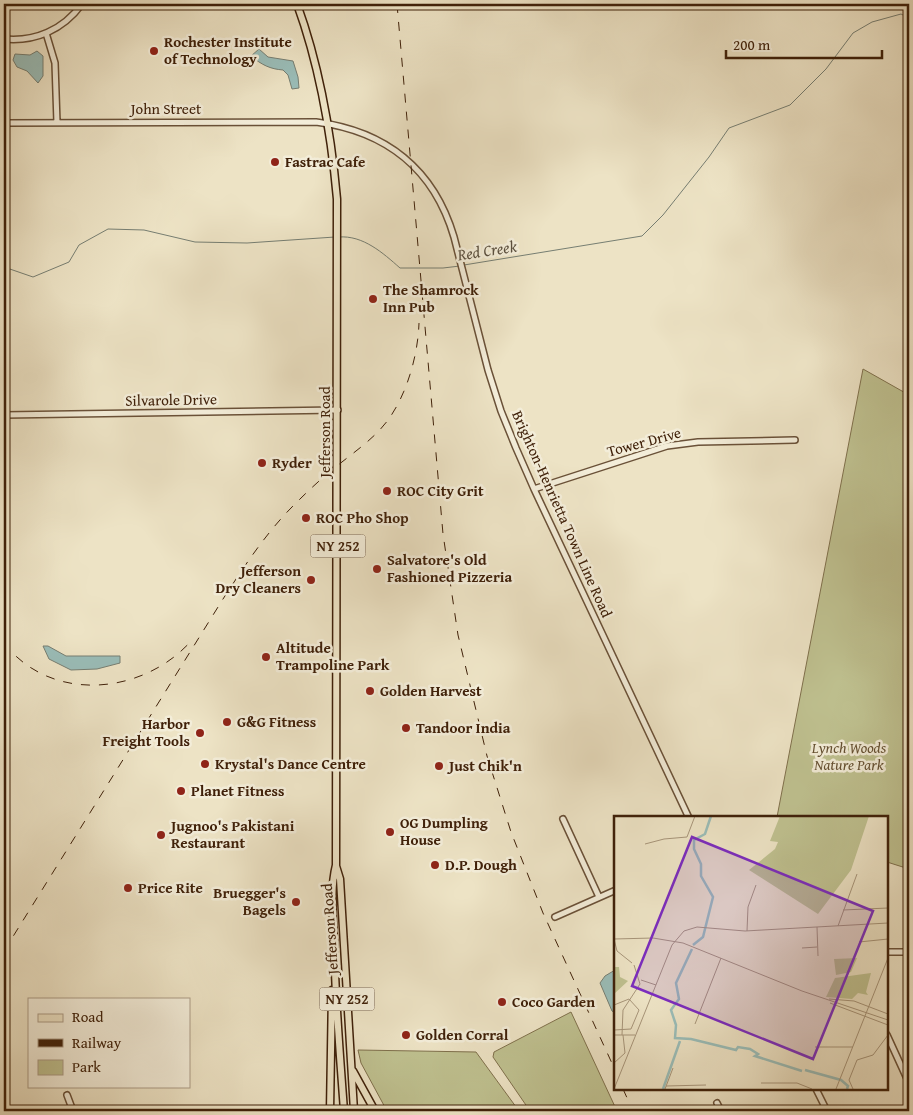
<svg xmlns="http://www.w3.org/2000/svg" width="913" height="1115" viewBox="0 0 913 1115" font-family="'Gentium Book Plus',serif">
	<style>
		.green { fill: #bfc190; stroke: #7f704c }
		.water { fill: #9abdb8; stroke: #767e72 }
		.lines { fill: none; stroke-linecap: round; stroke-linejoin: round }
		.stream { stroke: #767e72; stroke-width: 1 }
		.minor-casing { stroke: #6a5138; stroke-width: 8 }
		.major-casing { stroke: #3f2009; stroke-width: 9 }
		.minor { stroke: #f3edd9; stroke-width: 5 }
		.major { stroke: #ede3c5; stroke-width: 6 }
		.rail { stroke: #3f2009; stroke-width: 1; stroke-dasharray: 9 9; stroke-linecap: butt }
		.poi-dot { fill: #8f2418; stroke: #f3edd9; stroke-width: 2 }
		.labels { text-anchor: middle; stroke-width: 5; stroke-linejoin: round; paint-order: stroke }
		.shield { fill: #f3edd9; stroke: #755e47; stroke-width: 1 }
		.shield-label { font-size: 14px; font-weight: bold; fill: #3f2009 }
		.poi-label { font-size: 15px; font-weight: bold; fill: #3f2009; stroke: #f3edd9; text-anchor: start }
		.street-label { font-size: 15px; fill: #3f2009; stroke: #f3edd9 }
		.park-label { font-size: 15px; font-style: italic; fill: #655032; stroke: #f3edd9 }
		.water-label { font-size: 16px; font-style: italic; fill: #5a4f3e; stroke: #f3edd9 }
		.inset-river { fill: none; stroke: #9abdb8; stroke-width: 2.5 }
		.inset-road { fill: none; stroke: #a7957a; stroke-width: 1 }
		.view { fill: #7b2cbf; fill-opacity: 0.15; stroke: #7b2cbf; stroke-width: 2.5 }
		.inset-edge { fill: none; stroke: #3f2009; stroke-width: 2.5 }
	</style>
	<rect width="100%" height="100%" fill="#ede3c5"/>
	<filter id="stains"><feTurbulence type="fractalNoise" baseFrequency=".004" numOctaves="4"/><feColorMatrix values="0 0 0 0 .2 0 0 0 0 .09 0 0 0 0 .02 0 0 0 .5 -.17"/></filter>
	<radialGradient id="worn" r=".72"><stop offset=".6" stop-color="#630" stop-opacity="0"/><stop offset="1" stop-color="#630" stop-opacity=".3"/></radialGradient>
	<!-- green -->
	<path class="green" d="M863 369 909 395V869L887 862V818L777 817Z
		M571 1012 617 1111H530L493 1057 494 1052Z
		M358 1050 476 1052 519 1111H387L361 1063Z"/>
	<!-- water -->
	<path class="water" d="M259 49 268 57 293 61 298 77 299 88 292 89 288 75 283 70C270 69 262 65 251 56Z
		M37 51 43 56V76L38 83 27 71 17 67 13 60 15 54 30 55Z
		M43 646H48L66 656H120V663L97 669 71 670 49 659Z
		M615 970V1013L612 1011 600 983 605 976Z"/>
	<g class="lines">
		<!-- stream -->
		<path class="stream" d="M339 237C363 235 383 253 400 268H443L460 266
			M464 265 642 236 663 215 709 157 729 128 790 105 826 69 853 33 872 22 901 14 909 18
			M4 267 33 277 69 262 79 245 108 229 144 230 195 242 247 243 335 237"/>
		<defs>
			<path id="minor" d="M46 33 55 63 57 123
				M4 39C35 42 63 30 82 4
				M4 123 316 122C386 131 434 169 454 237L488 370 501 411 516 448 534 489 689 818
				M4 415 338 410
				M534 489 667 446 698 442 795 440
				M563 819 599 897
				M555 917 616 890
				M887 952H909
				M887 1035 909 1083
				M816 1089 827 1111
				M67 1095 73 1111
				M717 1103 721 1111"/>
			<path id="major" d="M297 4C320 67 331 132 337 199L336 865C330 889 333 916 334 942 335 998 340 1055 344 1111
				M336 866 340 879 354 1111
				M353 1071 375 1111
				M330 1111 332 990"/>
		</defs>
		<!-- minor casing -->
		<use href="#minor" class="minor-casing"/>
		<!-- major casing -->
		<use href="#major" class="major-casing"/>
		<!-- minor -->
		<use href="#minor" class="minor"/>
		<!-- major -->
		<use href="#major" class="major"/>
		<!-- rail -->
		<path class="rail" d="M397 4 443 534 458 635 487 756 511 832 543 913 616 1072
			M4 643C51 704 144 695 192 640
			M4 951 223 599C245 565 268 530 297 502 310 489 323 477 337 466 354 452 374 439 388 420 407 394 418 355 419 323
			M623 1089 633 1111"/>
	</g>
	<!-- markers -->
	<g class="poi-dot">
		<circle cx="154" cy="51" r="5"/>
		<circle cx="275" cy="162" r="5"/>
		<circle cx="373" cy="299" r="5"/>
		<circle cx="262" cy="463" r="5"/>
		<circle cx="387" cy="491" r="5"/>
		<circle cx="306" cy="518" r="5"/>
		<circle cx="377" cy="569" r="5"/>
		<circle cx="311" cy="580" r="5"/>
		<circle cx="266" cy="657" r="5"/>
		<circle cx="370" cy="691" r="5"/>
		<circle cx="227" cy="722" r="5"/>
		<circle cx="406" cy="728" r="5"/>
		<circle cx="200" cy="733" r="5"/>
		<circle cx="205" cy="764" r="5"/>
		<circle cx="439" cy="766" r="5"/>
		<circle cx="181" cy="791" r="5"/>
		<circle cx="390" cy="832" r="5"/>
		<circle cx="161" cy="835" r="5"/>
		<circle cx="435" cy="865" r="5"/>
		<circle cx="128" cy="888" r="5"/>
		<circle cx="296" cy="902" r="5"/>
		<circle cx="502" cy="1002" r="5"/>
		<circle cx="406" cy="1035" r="5"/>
	</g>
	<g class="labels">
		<!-- shield labels -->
		<g class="shield">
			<rect x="310.5" y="534.5" width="55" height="23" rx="4"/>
			<rect x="319.5" y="987.5" width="55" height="23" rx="4"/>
		</g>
		<g class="shield-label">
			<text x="338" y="551">NY 252</text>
			<text x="347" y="1004">NY 252</text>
		</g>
		<!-- poi labels -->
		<g class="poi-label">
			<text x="164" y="47">Rochester Institute<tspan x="164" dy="17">of Technology</tspan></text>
			<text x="285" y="167">Fastrac Cafe</text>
			<text x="383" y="295">The Shamrock<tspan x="383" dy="17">Inn Pub</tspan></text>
			<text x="272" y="468">Ryder</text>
			<text x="397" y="496">ROC City Grit</text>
			<text x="316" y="523">ROC Pho Shop</text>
			<text x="387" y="565">Salvatore's Old<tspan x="387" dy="17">Fashioned Pizzeria</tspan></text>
			<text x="301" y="576" text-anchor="end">Jefferson<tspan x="301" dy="17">Dry Cleaners</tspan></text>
			<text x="276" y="653">Altitude<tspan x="276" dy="17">Trampoline Park</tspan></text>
			<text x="380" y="696">Golden Harvest</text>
			<text x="237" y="727">G&amp;G Fitness</text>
			<text x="190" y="729" text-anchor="end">Harbor<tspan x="190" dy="17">Freight Tools</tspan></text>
			<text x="416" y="733">Tandoor India</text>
			<text x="215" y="769">Krystal's Dance Centre</text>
			<text x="449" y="771">Just Chik'n</text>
			<text x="191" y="796">Planet Fitness</text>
			<text x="400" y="828">OG Dumpling<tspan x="400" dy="17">House</tspan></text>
			<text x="171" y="831">Jugnoo's Pakistani<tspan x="171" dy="17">Restaurant</tspan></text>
			<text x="445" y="870">D.P. Dough</text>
			<text x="138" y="893">Price Rite</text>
			<text x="286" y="898" text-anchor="end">Bruegger's<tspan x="286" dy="17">Bagels</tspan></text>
			<text x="512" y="1007">Coco Garden</text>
			<text x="416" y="1040">Golden Corral</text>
		</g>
		<!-- street labels -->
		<g class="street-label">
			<text x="166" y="114">John Street</text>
			<text transform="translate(171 400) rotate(-1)" y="5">Silvarole Drive</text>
			<text transform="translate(325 432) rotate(-90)" y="5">Jefferson Road</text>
			<text transform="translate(644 442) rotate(-15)" y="5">Tower Drive</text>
			<text transform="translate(562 514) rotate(66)" y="5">Brighton-Henrietta Town Line Road</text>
			<text transform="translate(330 929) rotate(-94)" y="5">Jefferson Road</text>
		</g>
		<!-- park labels -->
		<g class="park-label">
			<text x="849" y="753">Lynch Woods<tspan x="849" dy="17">Nature Park</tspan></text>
		</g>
		<!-- water labels -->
		<g class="water-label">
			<text transform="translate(487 250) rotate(-9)" y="6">Red Creek</text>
		</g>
	</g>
	<!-- overview -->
	<g transform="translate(614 816)">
		<rect width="274" height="274" fill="#ede3c5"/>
		<path d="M166 0H255L237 54 204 98 135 54 161 33 164 26 156 25ZM243 142 237 156 222 159 220 143ZM0 151H5L6 161 14 165 0 178ZM257 157 252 176 254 179 244 177 238 183 212 181 221 162Z" fill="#bfc190"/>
		<path class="inset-river" d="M79 129 89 121 99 81 87 60V48L80 33V24L91 18 97 0M78 133 62 167 65 183 57 194 62 209 61 222 77 223 122 234 124 231 136 233 144 238 141 240 188 255M191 254 227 264 234 270 233 273M49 273 66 225"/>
		<path class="inset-road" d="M31 28 50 23 73 21 81 0M229 94 274 92M224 110 243 58M203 111 204 140M133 115 134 91 142 69M0 123 3 135 18 147M0 123 39 122 69 127 188 175 274 204M245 126 274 123M188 132 203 131M27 164 42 169M215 183 240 185 274 198M216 187 274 209M0 189 15 183 25 194 17 213 0 214M81 208 107 142M0 219H21M8 219 9 194 26 168 20 149M201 231H239M0 247 11 237 9 219M147 267H183L198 273M52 270 92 269M0 273 58 129 70 115 83 111 131 115 274 107M51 273 59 252M222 273 274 142M239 273 235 264 243 244 259 239 274 219"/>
		<path class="view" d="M78 21 259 95 199 243 18 170Z"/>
		<rect width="274" height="274" class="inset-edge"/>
	</g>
	<!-- margin -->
	<rect width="913" height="1115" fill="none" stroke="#ede3c5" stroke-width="20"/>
	<rect x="5" y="5" width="903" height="1105" fill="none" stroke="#3f2009" stroke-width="2.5"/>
	<rect x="10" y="10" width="893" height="1095" fill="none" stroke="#3f2009"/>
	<!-- legend -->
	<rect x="28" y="998" width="162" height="90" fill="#f3edd9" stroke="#ab9b86"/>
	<rect x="38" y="1014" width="25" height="8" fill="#ede3c5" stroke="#ab9b86"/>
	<text x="72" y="1022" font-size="15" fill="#3f2009">Road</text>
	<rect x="38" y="1039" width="25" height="8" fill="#3f2009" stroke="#ab9b86"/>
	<text x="72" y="1048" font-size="15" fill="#3f2009">Railway</text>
	<rect x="38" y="1060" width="25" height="15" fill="#bfc190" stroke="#ab9b86"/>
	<text x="72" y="1072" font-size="15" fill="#3f2009">Park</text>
	<!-- scale -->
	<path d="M726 50v8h156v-8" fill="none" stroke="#3f2009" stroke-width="2.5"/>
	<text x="733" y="50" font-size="15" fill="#3f2009" stroke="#f3edd9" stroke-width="4" paint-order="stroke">200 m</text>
	<rect width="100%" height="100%" filter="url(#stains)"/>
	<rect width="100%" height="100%" fill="url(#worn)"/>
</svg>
